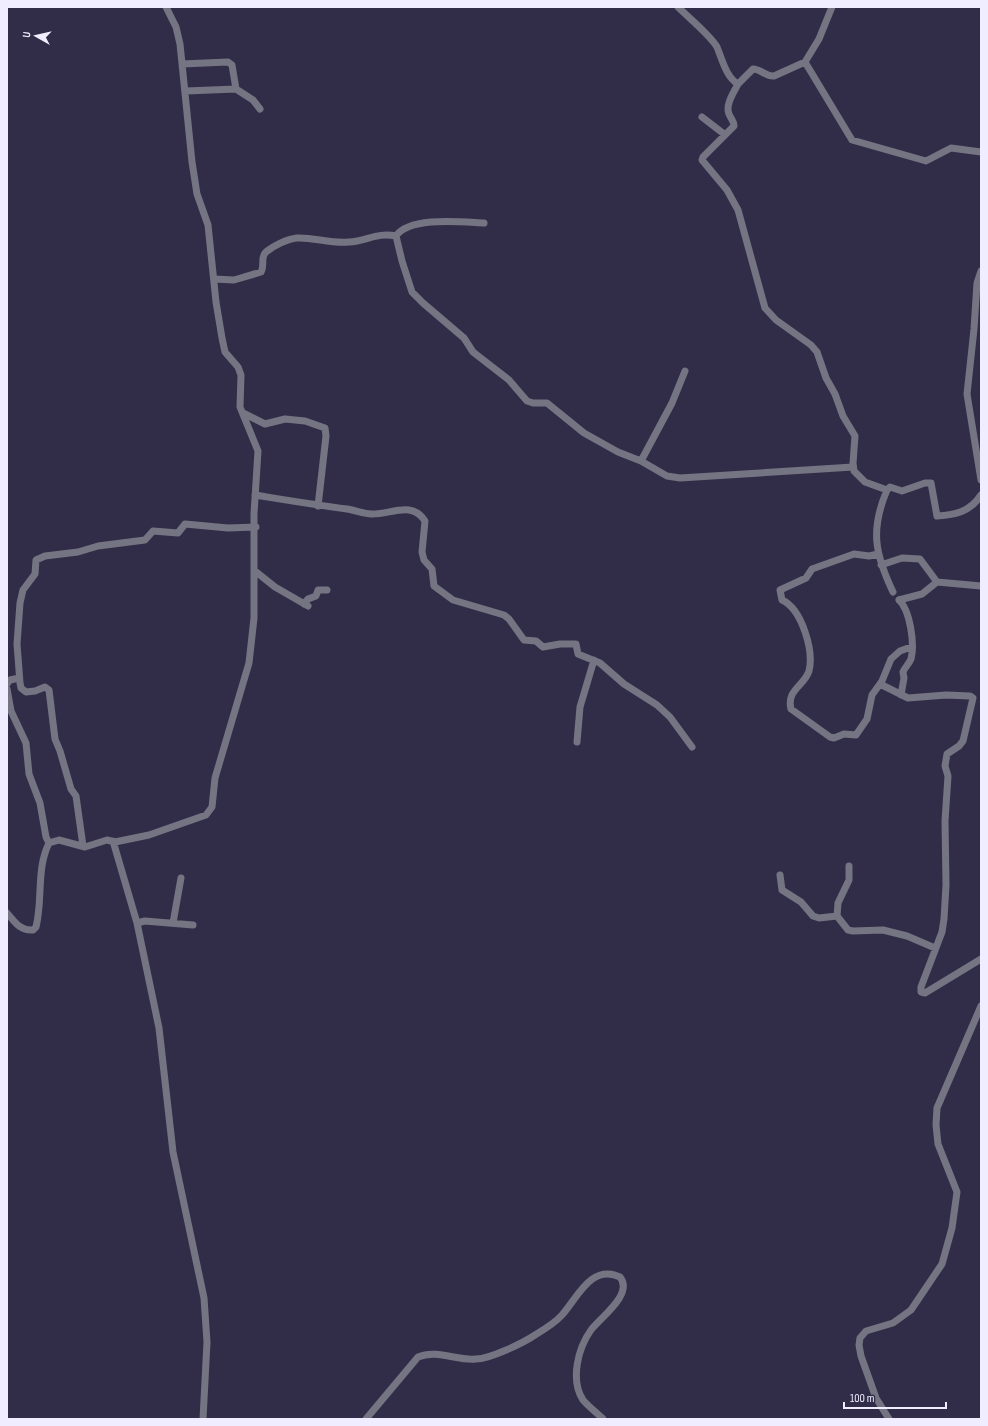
<svg xmlns="http://www.w3.org/2000/svg" width="988" height="1426" viewBox="0 0 988 1426" font-family="'Sofia Sans Condensed',sans-serif">
	<style>
		.lines { fill: none; stroke-linecap: round; stroke-linejoin: round }
		.minor { stroke: #757482; stroke-width: 7 }
	</style>
	<rect width="100%" height="100%" fill="#312d48"/>
	<g class="lines">
		<!-- minor -->
		<path class="minor" d="M678 7C688 17 711 36 717 47 722 59 726 77 738 84L753 69C761 69 766 77 774 76L805 62 852 140 926 161 951 148 981 152
			M805 62 819 39 832 7
			M182 64 228 62 232 65 236 89
			M738 84C734 92 725 105 729 114 731 119 734 121 734 126L703 157 702 160 727 190 738 210 765 308 776 320 811 345 817 352 826 378 835 394 843 416 855 436 853 463 854 471 865 482 887 490C870 530 875 554 893 592
			M186 91 236 89 253 100 260 109
			M702 117 724 134
			M396 236C410 216 462 222 484 223
			M981 271 977 283 974 329 967 394 981 480
			M214 279 234 280 261 272C265 266 260 257 266 252 273 246 287 239 297 238 313 237 331 244 349 242 367 241 377 232 396 236L402 261 412 292 423 303 464 338 473 352 509 380 527 401 533 403H547L584 433 618 452 641 461 667 476 680 478 853 467
			M243 413 265 424 285 419 305 421 325 428 326 436 318 506
			M641 461 672 403 685 371
			M887 490 890 487 902 491 925 483H931L937 516C955 515 970 512 981 495
			M255 495C286 500 316 505 347 509 354 510 365 514 371 514 390 515 412 500 425 521L422 552 424 560 432 569 434 586 453 600 504 615 509 619 524 640 536 641 543 647 560 644H576L578 654 600 663 624 684 657 705 670 717 692 747
			M878 554 869 556 854 554 812 569 806 578 780 590 782 600C802 609 814 651 809 671 805 685 786 690 791 709L830 737 834 738 844 734 856 735 867 719 872 695 882 681 891 659 900 651 911 647
			M881 565 902 558 920 559 937 582
			M255 571 275 587 308 606
			M899 600C910 610 915 644 911 659 909 664 905 667 903 672L904 678 901 695
			M899 600 922 594 937 582 981 586
			M304 604 308 599 316 596 318 590H327
			M7 684 10 680 19 678
			M880 684 908 698 946 695 970 696 973 698 963 741 959 746 947 754 945 766 948 776 945 821 946 885 944 919 942 932 921 987V992L925 993 981 959
			M7 689 11 711 26 743 29 774 40 803 46 837 49 843
			M577 742 580 707 594 660
			M113 841 137 923 159 1028 173 1152 204 1298 207 1342 203 1419
			M83 846 76 796 71 789 60 751 55 739 49 690 45 687 35 691 26 692 21 688 20 683 17 644 20 603 23 590 35 574 36 560 45 556 78 552 98 546 145 540 153 531 178 533 185 524 228 528 256 527
			M780 875 782 890 801 902 813 916 819 918 837 916 838 903 849 880V866
			M7 913C15 922 20 931 33 930L36 927C43 900 36 869 49 843L59 840 85 847 107 840 115 842 149 835 206 815 212 807 215 778 249 663 254 618V514L258 451 240 407 241 375 238 367 225 352 222 338 216 302 208 225 197 194 192 162 180 44 176 27 166 7
			M837 916 848 930 853 931 883 930 907 936 935 948
			M137 923 145 921 193 925
			M173 923 181 878
			M366 1419 418 1357C437 1349 457 1361 476 1359 490 1359 523 1343 535 1335 545 1329 555 1323 562 1315 578 1297 591 1264 620 1277 634 1294 600 1318 591 1330 578 1348 570 1380 583 1400 589 1407 597 1413 603 1419
			M889 1419 876 1398 861 1356 859 1345 860 1338 866 1331 893 1323 911 1310 942 1264 952 1228 957 1192 938 1144 936 1125 937 1108 981 1006"/>
	</g>
	<!-- border -->
	<rect width="988" height="1426" fill="none" stroke="#efedff" stroke-width="16"/>
	<!-- north arrow -->
	<g transform="translate(36 36) rotate(278)" stroke="#312d48" stroke-width="3" paint-order="stroke">
	<path d="M0-3L7 15L0 10L-7 15Z" fill="#efedff"/>
	<text y="-6" font-size="11" font-weight="bold" text-anchor="middle" fill="#efedff">U</text>
	</g>
	<!-- scale -->
	<path d="M844 1402v6h102v-6" fill="none" stroke="#efedff" stroke-width="2"/>
	<text x="850" y="1402" font-size="12" fill="#efedff" stroke="#312d48" stroke-width="3" paint-order="stroke">100 m</text>
</svg>
